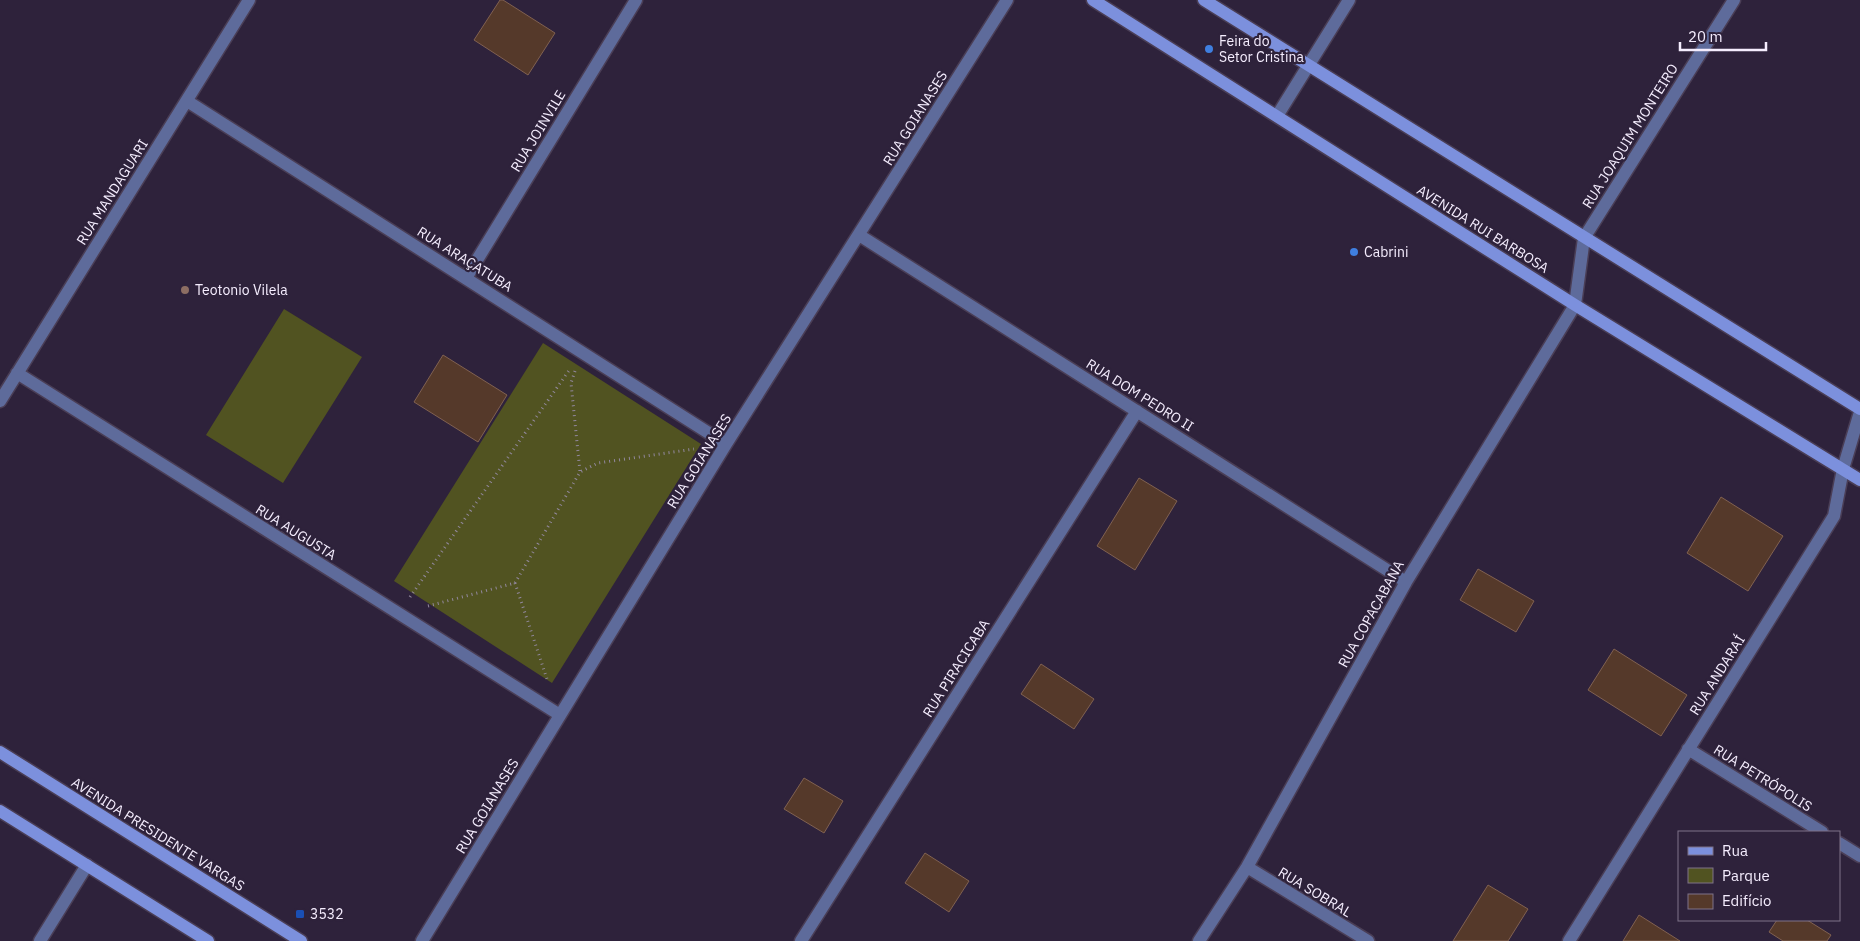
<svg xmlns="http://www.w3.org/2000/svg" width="1860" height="941" viewBox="0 0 1860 941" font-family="'IBM Plex Sans',sans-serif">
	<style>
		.green { fill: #515321 }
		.building { fill: #55392a; stroke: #806151 }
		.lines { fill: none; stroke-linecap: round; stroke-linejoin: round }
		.street-casing { stroke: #4a3e56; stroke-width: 15 }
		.secondary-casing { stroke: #4a3e56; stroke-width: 15 }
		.path { stroke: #92889d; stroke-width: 3; stroke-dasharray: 1 4; stroke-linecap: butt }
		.street { stroke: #5e6b9b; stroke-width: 12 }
		.secondary { stroke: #7c90dd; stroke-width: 12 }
		.shop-dot { fill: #3f7fe0; stroke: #2e223b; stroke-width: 2 }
		.education-dot { fill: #8d6e63; stroke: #2e223b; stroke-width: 2 }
		.transit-dot { fill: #1a4fb4; stroke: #2e223b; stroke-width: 2 }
		.labels { text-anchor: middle; stroke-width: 4.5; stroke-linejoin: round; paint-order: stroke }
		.poi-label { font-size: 14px; fill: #f5edfe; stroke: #2e223b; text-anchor: start }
		.street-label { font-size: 14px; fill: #f5edfe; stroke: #2e223b }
	</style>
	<rect width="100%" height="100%" fill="#2e223b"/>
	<!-- green -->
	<path class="green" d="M284 309 362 357 283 483 206 435Z
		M543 343 701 444 552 683 394 581Z"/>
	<!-- building -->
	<path class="building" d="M500 0H503L555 33 528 75 474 40Z
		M443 355 507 395 478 442 414 402Z
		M1139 478 1177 501 1135 570 1097 546Z
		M1721 497 1783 536 1748 591 1687 553Z
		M1478 569 1534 601 1516 632 1460 600Z
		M1614 649 1687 695 1661 736 1588 690Z
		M1041 664 1094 699 1074 729 1021 694Z
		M804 778 843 801 824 833 784 809Z
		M925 853 969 881 949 912 905 883Z
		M1488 885 1528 909 1508 941H1453Z
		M1639 915 1680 941H1623Z
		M1777 920H1807L1831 935 1827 941H1783L1769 932Z"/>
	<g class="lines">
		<defs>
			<path id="street" d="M187 101 726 444
				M1277 116 1349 0
				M859 235 1406 582
				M466 278 636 0
				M17 373 560 715
				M0 401 249 0
				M1688 749 1822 832
				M1839 843 1860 856
				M1247 867 1368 941
				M40 941 87 865
				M422 941 726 444 1007 0
				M801 941 1137 411
				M1199 941 1247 867 1406 582 1575 305 1584 238 1734 0
				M1569 941 1834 516 1843 469 1860 412"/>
			<path id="secondary" d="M1093 0 1575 305 1860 480
				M1204 0 1860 409
				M0 752 301 941
				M0 811 208 941"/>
		</defs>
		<!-- street casing -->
		<use href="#street" class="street-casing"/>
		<!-- secondary casing -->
		<use href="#secondary" class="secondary-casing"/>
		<!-- path -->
		<path class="path" d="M575 371 571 383 580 472
			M515 583 548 682
			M410 597 570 369
			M428 606 515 583 580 472 598 463 694 449"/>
		<!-- street -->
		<use href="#street" class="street"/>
		<!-- secondary -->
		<use href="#secondary" class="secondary"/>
	</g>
	<!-- markers -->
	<g class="shop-dot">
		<circle cx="1209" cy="49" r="5"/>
		<circle cx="1354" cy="252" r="5"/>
	</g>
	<circle class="education-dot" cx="185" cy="290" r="5"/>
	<rect class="transit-dot" x="295" y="909" width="10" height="10" rx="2.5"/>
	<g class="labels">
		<!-- poi labels -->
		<g class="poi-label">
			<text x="1219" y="46">Feira do<tspan x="1219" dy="16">Setor Cristina</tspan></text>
			<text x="1364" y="257">Cabrini</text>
			<text x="195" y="295">Teotonio Vilela</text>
			<text x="310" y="919">3532</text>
		</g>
		<!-- street labels -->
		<g class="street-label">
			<text transform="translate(915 118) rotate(-58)" y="5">RUA GOIANASES</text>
			<text transform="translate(538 131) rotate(-59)" y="5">RUA JOINVILE</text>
			<text transform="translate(1630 136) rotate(-58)" y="5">RUA JOAQUIM MONTEIRO</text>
			<text transform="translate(112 192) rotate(-58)" y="5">RUA MANDAGUARI</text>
			<text transform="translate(1483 229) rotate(32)" y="5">AVENIDA RUI BARBOSA</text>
			<text transform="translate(465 259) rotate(32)" y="5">RUA ARAÇATUBA</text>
			<text transform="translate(1140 395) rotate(32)" y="5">RUA DOM PEDRO II</text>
			<text transform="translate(699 461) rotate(-58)" y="5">RUA GOIANASES</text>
			<text transform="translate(296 532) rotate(32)" y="5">RUA AUGUSTA</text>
			<text transform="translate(1371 614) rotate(-61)" y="5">RUA COPACABANA</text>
			<text transform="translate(956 668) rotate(-58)" y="5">RUA PIRACICABA</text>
			<text transform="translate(1717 675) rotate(-58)" y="5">RUA ANDARAÍ</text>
			<text transform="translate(1763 778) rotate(32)" y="5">RUA PETRÓPOLIS</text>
			<text transform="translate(487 806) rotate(-59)" y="5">RUA GOIANASES</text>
			<text transform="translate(158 834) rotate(32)" y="5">AVENIDA PRESIDENTE VARGAS</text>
			<text transform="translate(1315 892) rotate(31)" y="5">RUA SOBRAL</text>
		</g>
	</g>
	<!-- legend -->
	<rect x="1678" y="831" width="162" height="90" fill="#2e223b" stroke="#7e7389"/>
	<rect x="1688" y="847" width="25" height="8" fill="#7c90dd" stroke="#7e7389"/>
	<text x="1722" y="856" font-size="15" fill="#f5edfe">Rua</text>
	<rect x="1688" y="868" width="25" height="15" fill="#515321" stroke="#7e7389"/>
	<text x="1722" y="881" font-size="15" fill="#f5edfe">Parque</text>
	<rect x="1688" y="894" width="25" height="15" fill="#55392a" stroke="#7e7389"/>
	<text x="1722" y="906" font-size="15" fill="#f5edfe">Edifício</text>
	<!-- scale -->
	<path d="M1680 42v8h86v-8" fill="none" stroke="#f5edfe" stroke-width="2.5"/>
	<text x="1688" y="42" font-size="15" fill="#f5edfe" stroke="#2e223b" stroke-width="4" paint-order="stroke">20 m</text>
</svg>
